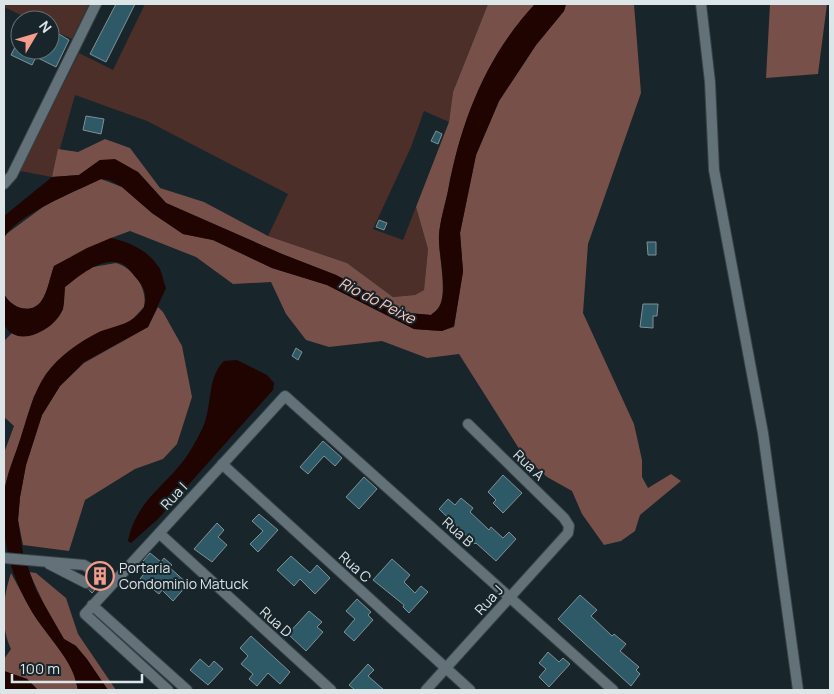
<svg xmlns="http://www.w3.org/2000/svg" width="834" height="694" viewBox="0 0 834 694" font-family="Manrope,sans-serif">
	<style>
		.green { fill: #4c2f29 }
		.forest { fill: #765049 }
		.water { fill: #200402 }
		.building { fill: #2e5967; stroke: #809096 }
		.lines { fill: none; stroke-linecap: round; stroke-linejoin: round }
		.minor-tunnel { stroke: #354246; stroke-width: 10; stroke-dasharray: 10 5; stroke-linecap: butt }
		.minor-casing { stroke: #374246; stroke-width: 12 }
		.minor { stroke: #627278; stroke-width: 10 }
		.labels { text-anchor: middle; stroke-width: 4; stroke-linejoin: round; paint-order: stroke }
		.street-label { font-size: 14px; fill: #dce5e8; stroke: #18252a }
		.poi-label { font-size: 14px; fill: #dce5e8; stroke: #18252a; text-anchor: start }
		.water-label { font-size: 15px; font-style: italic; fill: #fec6bb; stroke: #18252a }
	</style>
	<rect width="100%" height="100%" fill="#18252a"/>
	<!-- green -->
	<path class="green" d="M4 4H89L72 39 50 29V20H31L4 7Z
		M145 4H488L453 92 449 122 424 111 411 147 373 229 403 240 416 207 428 249 424 290 415 295 393 297 347 263 268 236 288 194 147 121 75 95 52 177 20 171 79 53 113 70Z"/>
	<!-- forest -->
	<path class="forest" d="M488 4H535C486 57 461 121 448 191 445 205 440 221 439 236 438 254 448 292 439 307 437 310 433 313 431 315L408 313 336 275 282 254 166 203 138 172 100 160 79 175 52 177 58 149 78 152 105 139 130 148 160 188 204 202 268 236 347 263 393 297 415 295 424 290 428 249 416 207 449 122 453 92Z
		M566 4H634L641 93 588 244 583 313 634 424 642 460V477L648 488 671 474 681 481 640 515 635 531 621 541 604 545 582 514 572 491 547 477 523 455 459 354 427 358 382 341 329 347 306 340 286 314 271 282 233 284 196 257 130 231 111 238 54 266C50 277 48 291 42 300 32 316 11 308 4 294L5 235 47 204 101 179 122 187 152 213 183 234 213 240 272 268 327 285 414 329 441 331 454 327 463 272 460 233 476 155 499 101 536 45 564 11Z
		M770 4H827L818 74 766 78Z
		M116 263C134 268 148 289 144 307L129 323 100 332 34 396 5 487 4 501V453L14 426 4 417V341L12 333 19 336 63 310 65 287 87 268Z
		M158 307 163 312 182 346 192 397 177 444 163 459 135 469 85 500 69 551 23 545 18 520 20 497 26 465 42 415 60 386 84 363 148 327Z
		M29 572 36 573 66 598 78 634 116 690H108L76 646 64 639 49 615Z
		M11 573 32 612 72 667 78 690H38L27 679 4 671V659L11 649C0 626 3 597 11 573Z"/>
	<!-- water -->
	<path class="water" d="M535 4H566L564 11 536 45 499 101 476 155 460 233 463 271 454 326 442 331 414 329 327 285 272 268 213 240 183 234 152 213 122 187 109 180 101 179C76 191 16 215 4 238V216L52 177 79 175 100 160 115 159 138 172 166 203 282 254 336 275 408 313 431 315C433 313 438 310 439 307 449 292 438 254 439 235 440 221 445 205 448 191 461 121 486 56 535 4Z
		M111 238C129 242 147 250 158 266 162 271 163 281 166 288L148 327 84 362 60 386 42 415 26 465 20 497 18 520 23 553 36 590 64 639 76 646 87 659 108 690H78C73 658 47 638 31 610 8 570 0 535 5 487 8 470 16 453 21 437 28 415 33 393 46 374 59 356 79 342 99 332 116 325 133 325 144 307 147 296 145 288 137 279 133 275 129 268 124 265 105 253 78 277 65 287 64 294 65 304 62 311 56 326 29 343 13 334 9 332 6 328 4 325V294C11 308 32 316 42 300 48 291 50 277 54 266L87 248Z
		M237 360 267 375 274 383 273 390 158 519 131 543 128 541C137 496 173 483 193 446 197 439 202 430 205 422 212 400 208 377 224 361Z
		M4 671 27 679 38 690H4Z"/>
	<!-- building -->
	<path class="building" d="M116 4H135L106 62 90 54Z
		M59 34 69 40 56 67 36 57 32 65 11 55 20 37V50H51Z
		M86 116 104 119 101 134 83 130Z
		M436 131 442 134 438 144 431 141Z
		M379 220 387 223 384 230 376 227Z
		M647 242H656V255H648Z
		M643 304H658L657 316H653V328L640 327Z
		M296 348 302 352 298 360 292 356Z
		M323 441 342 458 335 466 324 456 308 474 300 467Z
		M503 475 522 493 503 513 493 503 496 500 488 492Z
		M364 477 377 489 359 509 346 497Z
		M461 498 473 508 470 512 489 530 491 527 503 538 509 532 516 539 496 561 476 543 475 544 439 509 448 499 455 505Z
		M259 514 278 530 258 552 250 544 263 531 252 521Z
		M217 523 224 530 218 537 227 545 212 562 194 549Z
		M150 553 161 562 164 558 172 565 169 567 188 584 173 601 162 590 159 594 140 579 149 567 143 561Z
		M291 556 310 573 317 565 330 578 315 594 300 579 294 586 277 570Z
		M392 559 410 575 404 582 415 593 421 586 428 592 409 613 403 607 404 605 373 580Z
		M105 562 113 569 92 593 88 589 92 586 91 578 96 579 102 576 101 567Z
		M580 595 597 610 591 616 612 636 614 634 626 644 620 651 639 667 636 670 640 674 631 686 558 619Z
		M357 599 371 612 368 615 373 620 354 641 344 632 355 619 346 611Z
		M309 611 322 622 317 627 323 632 306 651 288 634Z
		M251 636 290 672 280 684 268 673 257 686 249 679 253 674 241 664 248 656 240 648Z
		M548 652 559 662 563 658 570 664 549 687 539 677 546 669 539 663Z
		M200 659 209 667 214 661 223 669 208 685 190 670Z
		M368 664 374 670 368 676 384 690H355L349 685Z"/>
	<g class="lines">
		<!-- minor-tunnel -->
		<path class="minor-tunnel" d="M96 572 104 579
			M86 583 96 588"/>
		<defs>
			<path id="minor" d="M701 4 710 82 714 170 763 433 798 690
				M4 184 12 175 96 4
				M222 464 470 690
				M159 533 331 690
				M4 558 84 565 96 572
				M49 564 86 583
				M92 605 187 690
				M168 690 85 614 285 396 613 690
				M426 690 568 533 569 526 564 518 468 424"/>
		</defs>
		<!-- minor casing -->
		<use href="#minor" class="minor-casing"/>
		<!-- minor -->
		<use href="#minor" class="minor"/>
	</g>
	<!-- icons -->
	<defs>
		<symbol id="building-ring" viewBox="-11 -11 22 22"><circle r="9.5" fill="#18252a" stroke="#f49d8d" stroke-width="1.5"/><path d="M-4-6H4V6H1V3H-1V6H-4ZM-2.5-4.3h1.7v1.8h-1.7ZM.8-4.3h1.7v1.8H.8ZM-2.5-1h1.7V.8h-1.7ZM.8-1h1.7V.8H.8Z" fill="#f49d8d"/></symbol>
	</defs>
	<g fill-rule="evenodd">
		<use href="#building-ring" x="84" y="560" width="32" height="32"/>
	</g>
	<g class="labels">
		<!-- street labels -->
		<g class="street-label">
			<text transform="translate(529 465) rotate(44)" y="5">Rua A</text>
			<text transform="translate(174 496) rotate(-47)" y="5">Rua I</text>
			<text transform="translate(458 532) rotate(42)" y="5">Rua B</text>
			<text transform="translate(355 567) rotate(42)" y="5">Rua C</text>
			<text transform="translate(489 600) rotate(-48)" y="5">Rua J</text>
			<text transform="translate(276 622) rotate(42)" y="5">Rua D</text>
		</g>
		<!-- poi labels -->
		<g class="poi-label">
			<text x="119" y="573">Portaria<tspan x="119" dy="16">Condominio Matuck</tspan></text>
		</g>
		<!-- water labels -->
		<g class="water-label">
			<text transform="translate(377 301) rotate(27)" y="5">Rio do Peixe</text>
		</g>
	</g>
	<!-- border -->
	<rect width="834" height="694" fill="none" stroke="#dce5e8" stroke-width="10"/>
	<!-- north arrow -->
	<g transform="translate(35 35) rotate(52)"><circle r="24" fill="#18252a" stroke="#667276"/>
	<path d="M0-4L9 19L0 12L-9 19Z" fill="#f49d8d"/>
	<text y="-8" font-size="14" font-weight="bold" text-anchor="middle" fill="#dce5e8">N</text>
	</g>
	<!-- scale -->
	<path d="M12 674v8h130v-8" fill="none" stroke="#dce5e8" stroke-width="2.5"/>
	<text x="20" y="674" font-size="15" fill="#dce5e8" stroke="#18252a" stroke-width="4" paint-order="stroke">100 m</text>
</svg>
